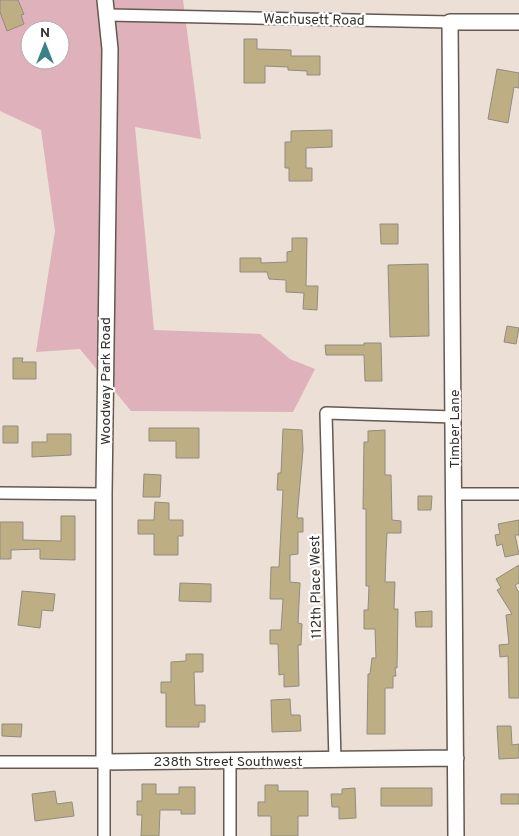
<svg xmlns="http://www.w3.org/2000/svg" width="519" height="836" viewBox="0 0 519 836" font-family="Overpass,sans-serif">
	<style>
		.green { fill: #dfb1ba; fill-rule: evenodd }
		.building { fill: #bdae84; stroke: #918c81 }
		.lines { fill: none; stroke-linecap: round; stroke-linejoin: round }
		.street-casing { stroke: #635951; stroke-width: 14 }
		.secondary-casing { stroke: #635951; stroke-width: 18 }
		.street { stroke: #fff; stroke-width: 11 }
		.secondary { stroke: #fff; stroke-width: 15 }
		.labels { text-anchor: middle; stroke-width: 4.5; stroke-linejoin: round; paint-order: stroke }
		.street-label { font-size: 14px; fill: #35312d; stroke: #fff }
	</style>
	<rect width="100%" height="100%" fill="#ebdfd6"/>
	<!-- green -->
	<path class="green" d="M0 0H183L201 139 135 127 154 330 260 334 290 359 315 369 293 412 131 411 80 349 36 352 55 231 41 130 0 111ZM30 30H60V60H30Z"/>
	<!-- building -->
	<path class="building" d="M0 0H18L24 14 21 15 24 24 7 31 0 12Z
		M244 39H257V49L291 50V56H320V75H307V71L288 70V67L265 66V83H244Z
		M497 69 519 73V88L514 87 508 123 488 119Z
		M332 130V147L306 148V168H312V181H289V168H285V142H291V131Z
		M380 224H398V244H381Z
		M292 238H307L306 286H318L317 310 303 309 304 293 286 292V280L269 279 267 272H240V258H261V263L287 262V252L292 251Z
		M428 264 429 336 390 337 388 265Z
		M507 326 519 328 516 344 504 342Z
		M364 343H381L382 381H365L364 355H326L325 345H364Z
		M13 358H23L22 362H36V379H13Z
		M3 426H18V443H3Z
		M149 428H199V458H176V441H149Z
		M283 429 302 430 303 450 297 518H303V532H298V554L290 555V582L300 583 298 623 302 624 301 645H298L299 686 284 687V674L279 675 278 644H270V630H281L283 599H270L271 567H279L283 490H277L278 473H281Z
		M385 430V475H391L392 520 401 521V533H387L386 553 385 582H395L394 609H398L397 668H395L396 676H393V688H385V734H367L368 674H370L372 658H376L375 629H364V610H368L369 586H366V509H363L364 442H368V431Z
		M47 434H71V455L32 457V442H47Z
		M144 474 161 475 160 497H143Z
		M418 496H432L431 510H418Z
		M155 502 169 503V520H183V536H178V555H154V534H138V520H154Z
		M61 516H75V560L40 559V549L11 550V559H0V522H23V540L61 541Z
		M519 520V535H515L519 554 505 557 502 544 497 546 495 535 500 534 498 524Z
		M519 565V583L515 585 519 593V698H509L508 656 500 657 499 645 509 644 506 615 512 614 497 590 501 588 496 579Z
		M180 583 211 584V602L179 601Z
		M22 591 55 594 53 611 42 610 40 628 18 625Z
		M432 611V627H416L415 612Z
		M186 654H203V672H194L195 705H205V722H199V727H166V693H161V682H171V662L186 661Z
		M290 699 291 715H300L301 731 272 732 271 700Z
		M2 724H22L21 737 2 736Z
		M497 726H511L512 745 519 744V758L499 759Z
		M142 784H156V794H179V787H195V814H181V810H160L159 836H141L142 815H137V801H142Z
		M265 785H278V791H308V816H298V836H271V816H258V802H265Z
		M355 788 356 818 339 819V807H332L331 794H342V789Z
		M381 788H432V806H381Z
		M55 791 57 804 72 802 74 816 35 821 32 794Z
		M501 794H519V804H501Z"/>
	<g class="lines">
		<defs>
			<path id="street" d="M108 15 450 22
				M0 493 104 494
				M454 494H519
				M335 761 326 413 454 417
				M0 762H104V836
				M230 836V761"/>
			<path id="secondary" d="M105 0 110 49 104 494V762L456 758
				M456 836 450 22H519"/>
		</defs>
		<!-- street casing -->
		<use href="#street" class="street-casing"/>
		<!-- secondary casing -->
		<use href="#secondary" class="secondary-casing"/>
		<!-- street -->
		<use href="#street" class="street"/>
		<!-- secondary -->
		<use href="#secondary" class="secondary"/>
	</g>
	<g class="labels">
		<!-- street labels -->
		<g class="street-label">
			<text transform="translate(314 19) rotate(1)" y="5">Wachusett Road</text>
			<text transform="translate(105 381) rotate(-90)" y="5">Woodway Park Road</text>
			<text transform="translate(454 429) rotate(-90)" y="5">Timber Lane</text>
			<text transform="translate(315 587) rotate(-91)" y="5">112th Place West</text>
			<text x="228" y="766">238th Street Southwest</text>
		</g>
	</g>
	<!-- north arrow -->
	<g transform="translate(45 45)"><circle r="24" fill="#ffffff" stroke="#aeadab"/>
	<path d="M0-4L9 19L0 12L-9 19Z" fill="#3a8288"/>
	<text y="-8" font-size="14" font-weight="bold" text-anchor="middle" fill="#35312d">N</text>
	</g>
</svg>
